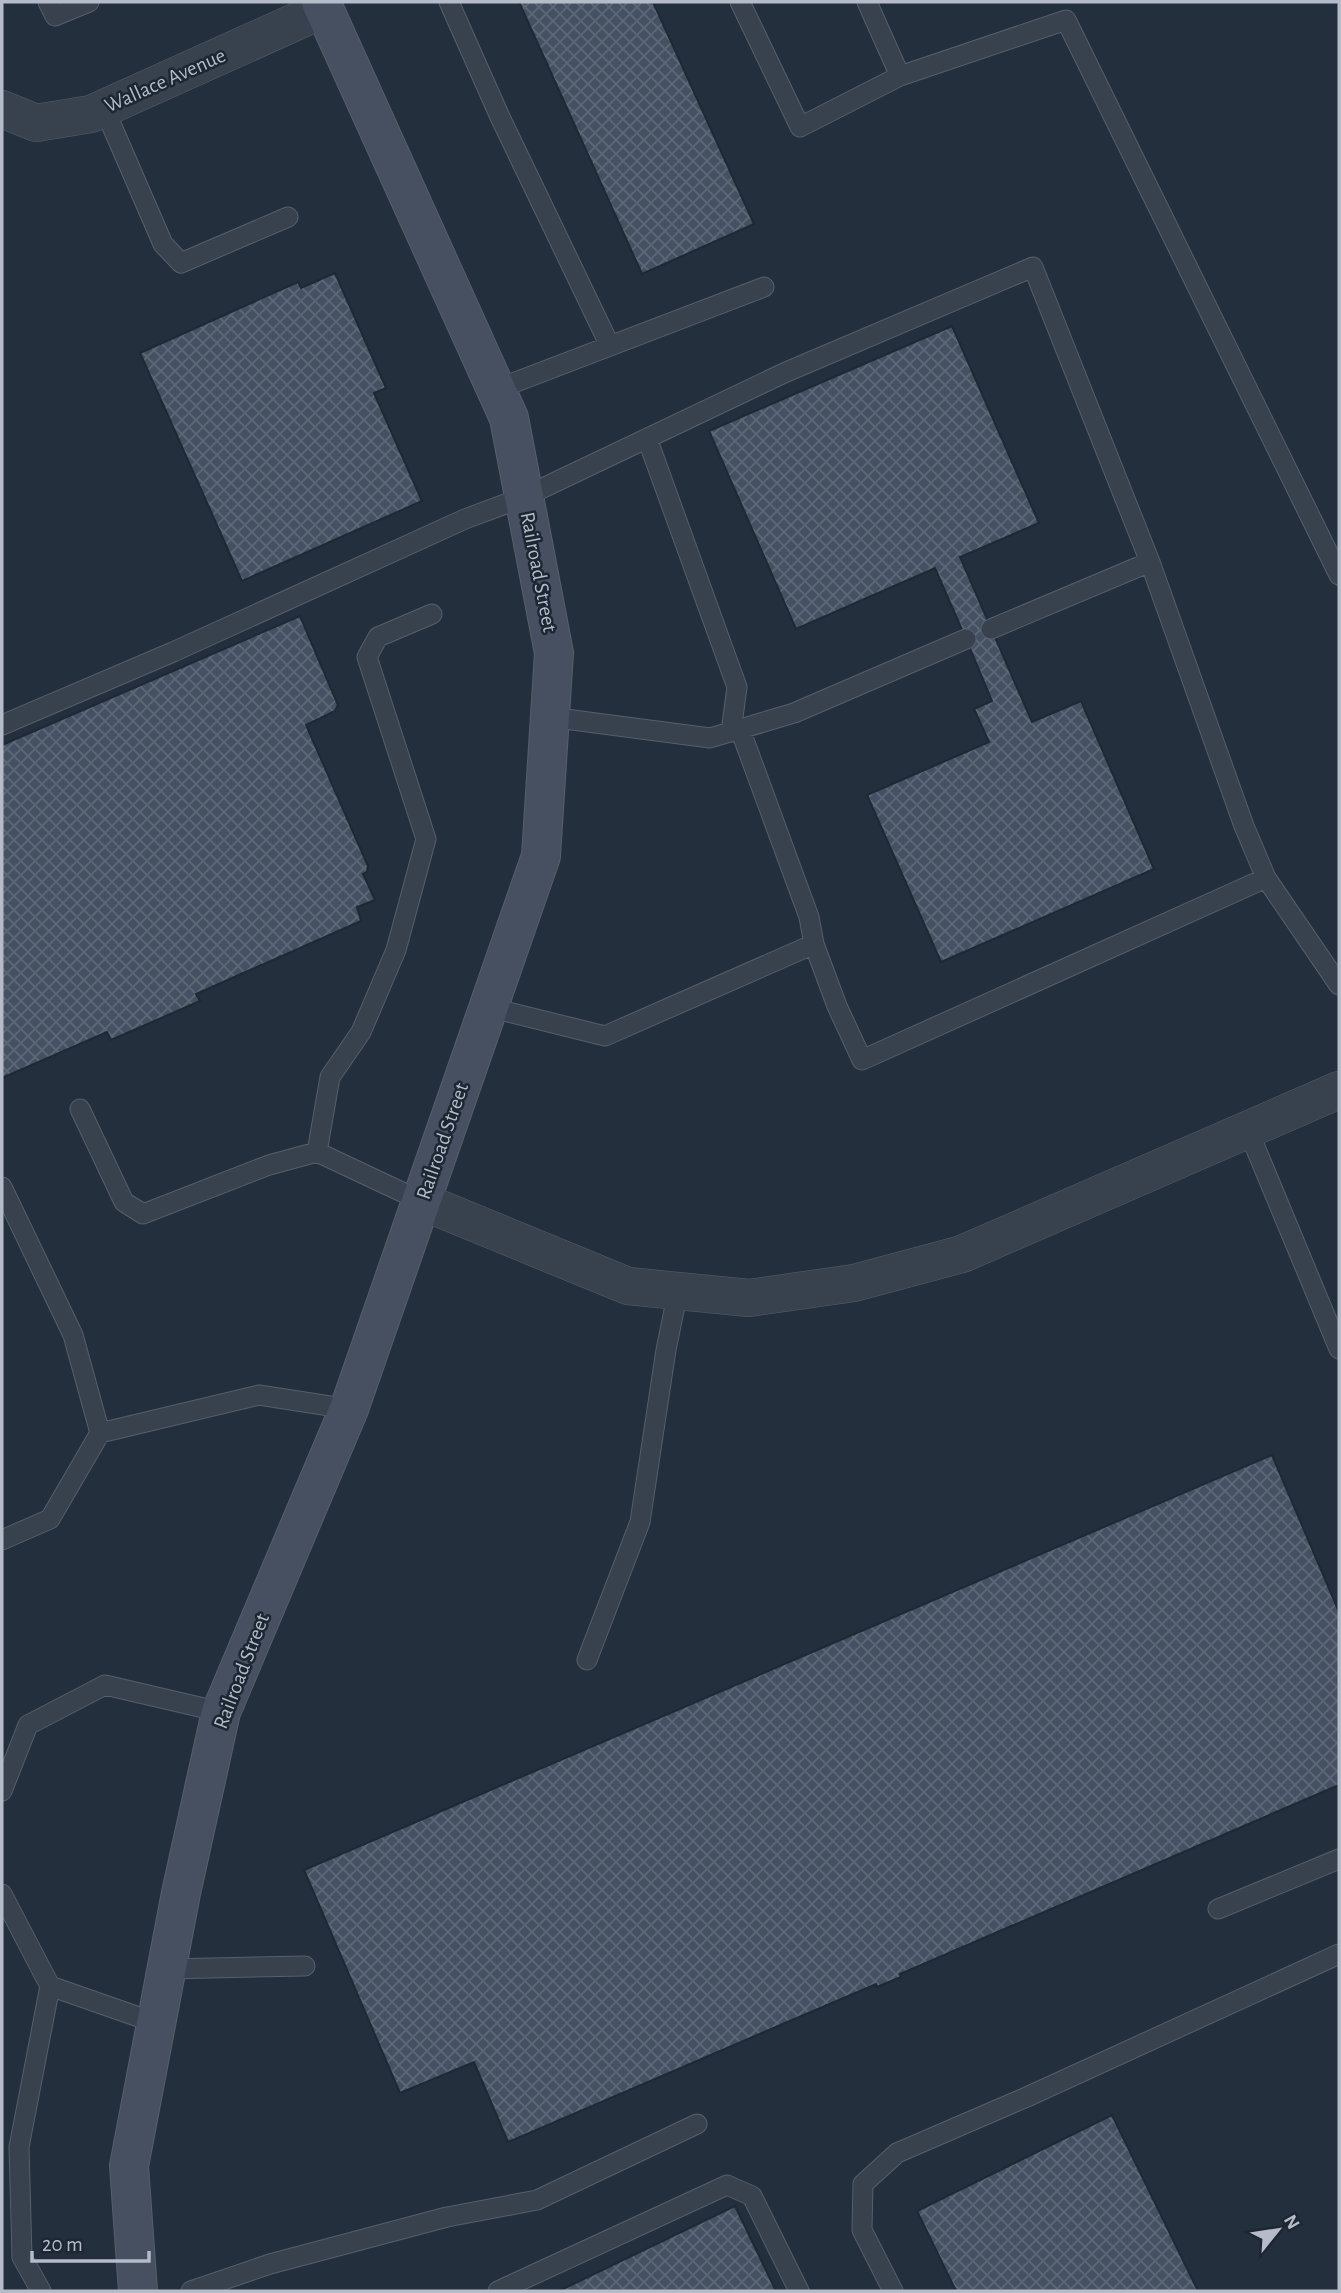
<svg xmlns="http://www.w3.org/2000/svg" width="1341" height="2293" viewBox="0 0 1341 2293" font-family="'Alegreya Sans',sans-serif">
	<style>
		.building { fill: url(#building-cross-hatch); stroke: #1f2835; stroke-width: 2 }
		.lines { fill: none; stroke-linecap: round; stroke-linejoin: round }
		.lane-casing { stroke: #565f6c; stroke-width: 21 }
		.street-casing { stroke: #565f6c; stroke-width: 38 }
		.secondary-casing { stroke: #565f6c; stroke-width: 40 }
		.lane { stroke: #38414e; stroke-width: 19 }
		.street { stroke: #38414e; stroke-width: 37 }
		.secondary { stroke: #465061; stroke-width: 38 }
		.labels { text-anchor: middle; stroke-width: 5; stroke-linejoin: round; paint-order: stroke }
		.street-label { font-size: 21px; fill: #b4bcc9; stroke: #1d2633 }
	</style>
	<defs>
		<pattern id="building-cross-hatch" width="8" height="8" patternUnits="userSpaceOnUse" patternTransform="scale(1.75)"><rect width="8" height="8" fill="#455162"/><path d="M0 0l8 8M0 8l8-8" fill="none" stroke="#5d6877"/></pattern>
	</defs>
	<rect width="100%" height="100%" fill="#242f3e"/>
	<!-- building -->
	<path class="building" d="M519 2H653L754 224 642 274Z
		M335 273 386 388 374 393 422 501 242 581 140 353 298 282 301 288Z
		M952 326 1039 523 960 557 1032 722 1081 701 1154 869 941 962 867 795 989 742 974 709 992 701 966 639 935 568 796 629 709 431Z
		M300 616 338 705 335 711 306 725 368 866 367 872 363 874 375 900 357 907 361 921 196 994 200 1001 111 1040 107 1032 2 1078V745Z
		M1272 1455 1339 1612V1785L900 1974 901 1977 877 1987 876 1984 508 2142 474 2062 400 2093 304 1870Z
		M1112 2115 1198 2291H956L917 2211Z
		M735 2206 776 2291H559Z"/>
	<g class="lines">
		<defs>
			<path id="lane" d="M48 2 55 16 89 2
				M449 2 500 117 610 346
				M740 2 800 127 900 76
				M867 2 900 76 1066 20 1339 575
				M104 108 163 244 181 263 288 217
				M495 390 764 287
				M647 438 737 687 731 732
				M550 717 710 738 794 713 966 639
				M2 725 173 652 465 519 524 497 784 373 1033 267 1150 562 991 629
				M1266 878 1339 985
				M814 944 837 1006 862 1060 1266 878 1244 826 1150 562
				M488 1007 605 1036 814 944 809 917 740 729
				M80 1109 124 1202 143 1214 269 1165 317 1152 421 1201
				M1248 1130 1339 1349
				M317 1152 330 1077 361 1032 396 950 426 839 367 657 378 637 432 614
				M2 1187 73 1335 100 1433 259 1395 349 1409
				M2 1540 50 1519 100 1433
				M587 1660 640 1522 666 1350 678 1291
				M2 1791 28 1725 105 1685 221 1712
				M2 1894 50 1986 156 2023
				M1218 1909 1339 1859
				M166 1969 305 1966
				M41 2291 22 2257 19 2147 50 1986
				M191 2291 270 2264 447 2217 537 2200 697 2124
				M498 2291 727 2185 752 2196 799 2291
				M893 2291 862 2230 863 2184 897 2153 1029 2096 1339 1954"/>
			<path id="street" d="M2 109 36 123 91 114 324 9
				M421 1201 628 1286 749 1298 854 1283 962 1254 1339 1090"/>
			<path id="secondary" d="M138 2291 129 2166 181 1893 221 1712 349 1409 541 856 554 653 509 418 321 2"/>
		</defs>
		<!-- lane casing -->
		<use href="#lane" class="lane-casing"/>
		<!-- street casing -->
		<use href="#street" class="street-casing"/>
		<!-- secondary casing -->
		<use href="#secondary" class="secondary-casing"/>
		<!-- lane -->
		<use href="#lane" class="lane"/>
		<!-- street -->
		<use href="#street" class="street"/>
		<!-- secondary -->
		<use href="#secondary" class="secondary"/>
	</g>
	<g class="labels">
		<!-- street labels -->
		<g class="street-label">
			<text transform="translate(165 80) rotate(-24)" y="7">Wallace Avenue</text>
			<text transform="translate(539 572) rotate(79)" y="7">Railroad Street</text>
			<text transform="translate(442 1141) rotate(-71)" y="7">Railroad Street</text>
			<text transform="translate(241 1671) rotate(-69)" y="7">Railroad Street</text>
		</g>
	</g>
	<!-- border -->
	<rect width="1341" height="2293" fill="none" stroke="#b4bcc9" stroke-width="7"/>
	<!-- north arrow -->
	<g transform="translate(1278 2230) rotate(60)" stroke="#1d2633" stroke-width="5" paint-order="stroke">
	<path d="M0-5L12 26L0 18L-12 26Z" fill="#b4bcc9"/>
	<text y="-10" font-size="19" font-weight="bold" text-anchor="middle" fill="#b4bcc9">N</text>
	</g>
	<!-- scale -->
	<path d="M32 2251v10h117v-10" fill="none" stroke="#b4bcc9" stroke-width="3.5"/>
	<text x="42" y="2251" font-size="21" fill="#b4bcc9" stroke="#1d2633" stroke-width="5" paint-order="stroke">20 m</text>
</svg>
